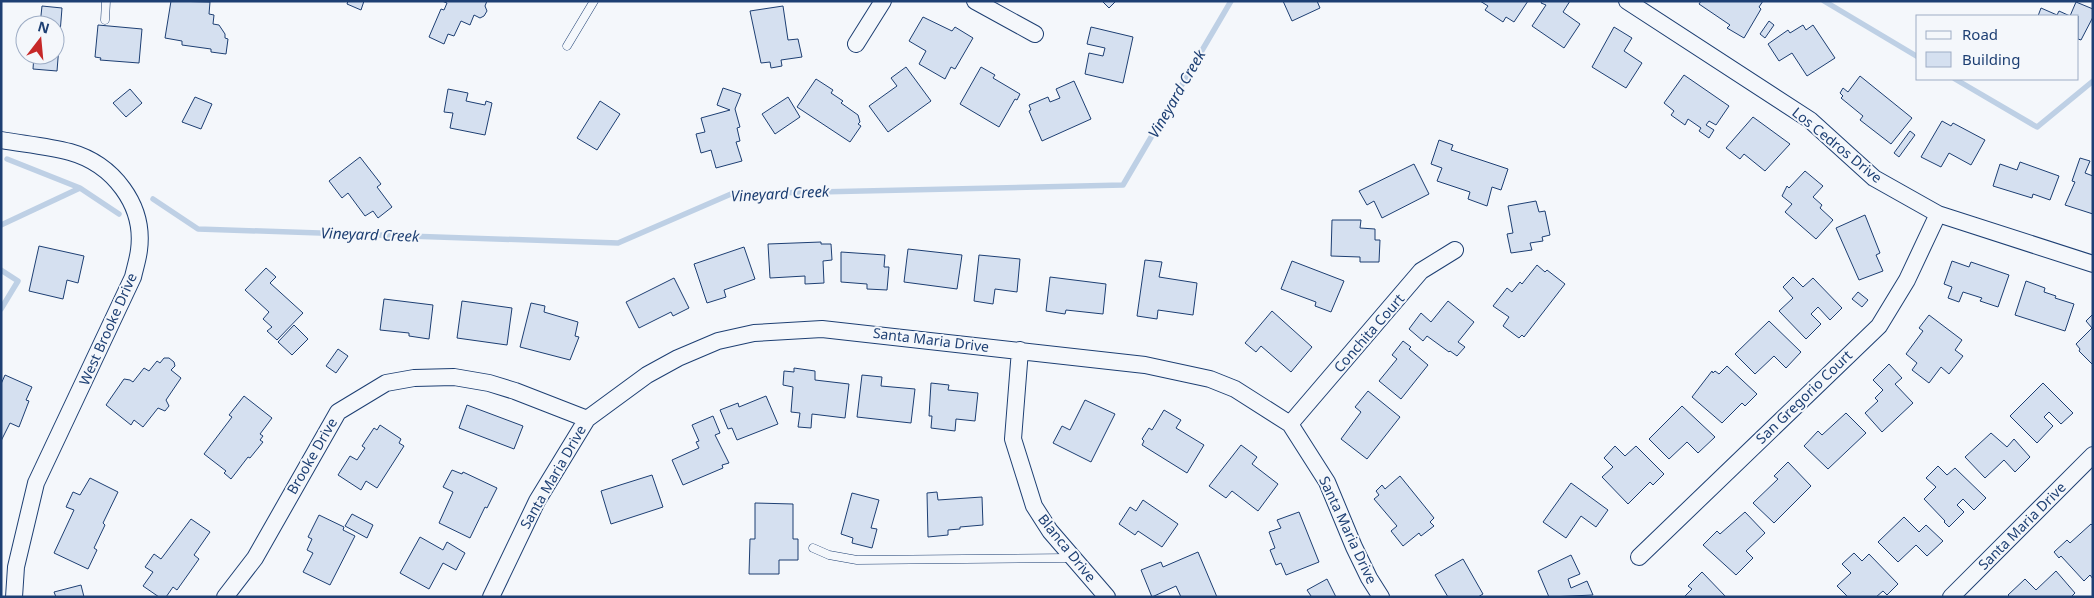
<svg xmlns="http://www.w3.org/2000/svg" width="2094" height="598" viewBox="0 0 2094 598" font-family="'Noto Sans',sans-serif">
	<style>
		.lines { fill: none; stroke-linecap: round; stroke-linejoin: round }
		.stream { stroke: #bed0e5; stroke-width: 5.5 }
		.building { fill: #d5e0f0; stroke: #1d3f73 }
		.service-casing { stroke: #1d3f73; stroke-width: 9 }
		.minor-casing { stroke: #1d3f73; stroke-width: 18 }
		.service { stroke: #f4f7fb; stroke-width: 8 }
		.minor { stroke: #f4f7fb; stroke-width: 16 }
		.labels { text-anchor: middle; stroke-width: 4; stroke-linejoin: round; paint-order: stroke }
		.street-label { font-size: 14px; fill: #1d3f73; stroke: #f4f7fb }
		.water-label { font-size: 15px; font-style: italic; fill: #1d3f73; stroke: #f4f7fb }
	</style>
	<rect width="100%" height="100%" fill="#f4f7fb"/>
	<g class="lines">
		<!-- stream -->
		<path class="stream" d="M1824 1 1918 57
			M1955 79 2037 127 2093 81
			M7 159 80 188 119 214
			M153 199 198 229 618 243 731 194 1123 185 1231 1
			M1 225 80 188
			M1 270 18 281 1 309"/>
	</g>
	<!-- building -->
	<path class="building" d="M171 1 210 2 209 14 214 15 213 24 219 25 225 34V38L228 39 226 54 211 52V49L182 45V41L165 38Z
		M348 1H364L361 10 347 4Z
		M442 1H487L485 6 487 11 484 16 480 18 474 15 470 25 461 21 454 36 448 34 444 44 429 37 441 9 444 10 447 3Z
		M1102 1H1116L1109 8Z
		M1283 1H1317L1320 8 1292 21Z
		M1480 1H1528L1514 22 1506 17 1503 22 1485 10 1488 6Z
		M1542 1H1570L1563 12 1580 24 1564 48 1532 26 1546 5 1541 3Z
		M1701 1H1763L1759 7 1761 9 1744 38 1727 28 1730 25 1699 4Z
		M2076 2 2093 9V17L2081 40 2078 39V16H2038L2041 8 2057 15 2059 11 2070 16Z
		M42 6 62 8 57 71 33 69 34 55H55V25H40Z
		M783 6 788 40 798 39 802 57 781 60 782 66 771 68 770 62 761 63 750 11Z
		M923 17 952 31 955 27 973 38 955 69 951 67 945 79 919 64 926 51 909 41Z
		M1769 21 1774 25 1765 38 1760 34Z
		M98 25 142 29 139 63 100 60 101 58 95 57Z
		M1803 25 1806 30 1813 25 1835 58 1807 76 1792 53 1779 61 1768 44 1788 30 1790 33Z
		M1091 27 1133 37 1123 83 1085 74 1089 53 1103 56 1105 48 1087 44Z
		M1614 27 1632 38 1624 51 1642 63 1626 88 1592 67Z
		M906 67 931 101 888 132 869 106 897 86 891 78Z
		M981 67 995 75 993 78 1020 94 1017 100 1015 99 999 127 960 104Z
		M1684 75 1729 106 1716 125 1709 121 1706 125 1714 130 1709 138 1699 131 1701 128 1688 119 1685 125 1671 115 1674 111 1664 103Z
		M1860 76 1912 118 1891 144 1860 120 1863 116 1841 98 1843 96 1840 93 1843 88 1848 92Z
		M816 79 833 90 831 93 843 101 841 103 858 115 860 122 858 124 861 126 850 142 797 107Z
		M1074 81 1091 119 1042 141 1029 111 1031 110 1029 105 1048 97 1050 102 1060 98 1056 89Z
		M723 88 741 94 735 109 740 127 737 128 740 141 736 142 742 161 716 168 711 150 701 153 696 134 705 132 701 118 730 110 717 105Z
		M130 89 142 103 126 117 113 103Z
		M448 89 468 93 466 101 485 105 486 101 492 103 485 135 450 128 453 113 444 112Z
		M195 97 212 104 201 129 182 122Z
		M788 97 800 117 775 134 762 114Z
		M600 101 620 114 597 150 577 138Z
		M1753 117 1790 144 1765 171 1744 154 1740 159 1726 148Z
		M1942 121 1951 126 1953 123 1985 140 1971 165 1949 153 1941 167 1921 157Z
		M1910 131 1915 135 1899 157 1894 153Z
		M1439 140 1453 145 1451 150 1508 169 1501 190 1492 187 1487 206 1468 199 1470 192 1437 181 1442 168 1431 164Z
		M360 157 381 184 377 187 392 207 378 218 373 211 365 216 348 193 342 198 329 181Z
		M2080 158 2090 161 2085 173 2093 176V214L2065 205 2075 182 2072 181Z
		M2020 162 2059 176 2050 200 2033 194 2032 198 1993 186 2000 164 2017 170Z
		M1414 164 1429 194 1382 218 1374 201 1367 205 1359 191Z
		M1805 171 1823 186 1813 197 1822 205 1820 208 1833 220 1816 239 1785 212 1792 204 1782 196 1787 186 1789 188Z
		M1536 201 1539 212 1545 211 1550 235 1542 237 1543 241 1530 243 1532 250 1511 253 1507 234 1513 233 1508 206Z
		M1865 215 1880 253 1876 255 1883 271 1859 280 1836 228Z
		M1332 220H1361L1360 228 1375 229V240H1380L1379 262H1360V257L1331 256Z
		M821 242V244H831L832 260 823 261 824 283 805 284V276L770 278 768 244Z
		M39 246 84 256 78 283 67 280 63 299 29 291Z
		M744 247 755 279 724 290 726 297 707 303 694 264Z
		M908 249 962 255 957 289 904 282Z
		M841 252 885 255 884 267H889L887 290 867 289V284L841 282Z
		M979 255 1020 259 1017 292 995 289 993 304 974 301Z
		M1145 260 1162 262 1159 277 1197 283 1193 315 1158 310 1157 319 1137 316Z
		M1292 261 1344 281 1331 312 1315 306 1316 302 1281 289Z
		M1952 261 1969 267 1971 262 2009 275 1998 307 1980 301 1982 298 1963 292 1959 302 1948 298 1952 287 1944 284Z
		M1537 265 1545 272 1547 270 1565 284 1524 337 1522 335 1519 338 1503 326 1509 317 1493 306 1507 288 1512 292 1520 282 1522 284Z
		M266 268 276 277 270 283 303 313 277 340 267 331 272 327 263 319 269 312 245 290Z
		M1050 277 1106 284 1103 314 1066 310 1065 314 1046 311Z
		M1793 277 1803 287 1813 278 1842 308 1830 320 1818 307 1811 314 1821 324 1806 339 1779 311 1793 298 1783 287Z
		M674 278 689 308 673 316 671 312 639 328 626 302Z
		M2026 281 2045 288 2044 292 2056 296 2055 298 2074 304 2065 331 2015 315Z
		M1858 292 1868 300 1862 307 1852 299Z
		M384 299 433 305 429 339 409 336V333L380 330Z
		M462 301 512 308 507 345 457 338Z
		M1448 301 1474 322 1458 342 1465 347 1457 356 1450 351 1449 352 1427 336 1423 341 1409 329 1421 313 1431 322Z
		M531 303 545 306 544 312 578 322 575 336 579 337 570 360 520 347Z
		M1272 311 1312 347 1291 372 1261 346 1256 352 1245 343Z
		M2093 314V365L2079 351 2080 349 2076 344 2092 328 2086 321Z
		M1929 315 1962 340 1955 350 1963 356 1949 374 1941 367 1929 383 1912 370 1917 363 1906 354 1923 331 1919 328Z
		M1769 321 1801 352 1786 368 1774 356 1755 374 1735 354Z
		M294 325 308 339 292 355 278 342Z
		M1403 341 1411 347 1409 349 1428 365 1401 399 1379 381 1397 359 1392 355Z
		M338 349 348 356 336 373 326 366Z
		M164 358H169L174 362 175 366 171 370 181 378 166 400 169 406 165 411 158 408 143 427 134 420 131 425 106 405 124 379 130 380 133 382 144 368 149 371 157 361 160 363Z
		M1889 364 1902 378 1895 384 1913 403 1882 432 1865 413 1878 401 1875 398 1883 390 1873 380Z
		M1727 366 1757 394 1745 406 1742 403 1722 423 1692 397 1712 371 1713 373 1715 371 1719 374Z
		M794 368 815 371V380L849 384 845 418 812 414 811 428 798 427 800 413 791 412 793 387 783 385 784 371 794 372Z
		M5 375 32 387 26 400 29 401 19 427 10 423 1 441V384Z
		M862 375 882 377 881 386 915 389 911 423 857 417Z
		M931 383 949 385 948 390 978 393 975 421 956 419 955 431 931 428 932 416H929Z
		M2043 383 2073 413 2061 424 2049 412 2044 417 2053 426 2037 443 2010 416Z
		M1368 391 1400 417 1367 459 1341 439 1361 412 1355 407Z
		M244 396 272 418 260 434 263 436 260 440 263 442 250 458 248 457 231 479 224 473 226 471 204 454 232 417 229 415Z
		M766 396 778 424 737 440 732 428 728 429 720 410 738 403 739 407Z
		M1085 400 1115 414 1091 462 1053 443 1062 426 1070 430Z
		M467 405 523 426 514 449 459 428Z
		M1682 406 1715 437 1698 453 1687 442 1669 459 1649 439Z
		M1164 410 1181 420 1176 428 1204 445 1187 473 1142 445 1144 441 1142 439 1149 428 1152 430Z
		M1846 413 1866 433 1828 469 1804 446 1818 431 1822 435Z
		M713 416 720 433 715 435 729 463 722 465 723 468 683 485 672 460 699 448 696 442 699 441 692 425Z
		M380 425 401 439 399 443 404 446 377 488 366 481 361 490 338 475 350 456 357 460 365 448 362 446 374 428 377 430Z
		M1991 433 2007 447 2014 439 2030 457 2015 472 2004 460 1985 478 1965 457Z
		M1241 445 1257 457 1252 464 1278 484 1258 511 1232 491 1226 498 1209 486Z
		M1615 446 1625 456 1636 446 1664 474 1653 485 1650 482 1628 504 1602 477 1613 467 1604 458Z
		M1788 462 1811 486 1774 523 1753 503 1778 479 1774 476Z
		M1938 466 1947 475 1955 468 1986 498 1974 510 1963 499 1957 505 1964 512 1949 527 1944 522 1945 521 1924 499 1936 487 1926 478Z
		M452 470 462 474 463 472 497 488 487 508 485 507 470 538 439 523 453 492 443 487Z
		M652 475 663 507 611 524 601 491Z
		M1400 476 1434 518 1430 522 1434 526 1421 536 1419 533 1403 546 1391 531 1397 526 1374 499 1379 495 1376 491 1382 485 1385 489Z
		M90 478 118 492 103 523 105 525 94 548 97 550 88 569 54 553 74 510 66 507 73 492 80 495Z
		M1571 483 1608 510 1596 527 1581 516 1566 538 1543 522Z
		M937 492 938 500 982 497 983 525 960 527V529L948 530V535L928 537 927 493Z
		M852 493 879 500 871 528 877 529 872 548 852 543 853 538 841 534Z
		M1143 500 1178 524 1162 547 1138 531 1135 535 1119 524 1130 507 1136 511Z
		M755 503 793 504V539H798V560H779V574H749L750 539H755Z
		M1299 512 1319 562 1286 575 1281 563 1276 565 1270 550 1275 548 1269 532 1281 528 1277 520Z
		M1745 512 1765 533 1746 551 1753 558 1736 575 1703 545 1717 531 1720 534Z
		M352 514 373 525 367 538 345 526Z
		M319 515 344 527 343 530 355 536 330 585 303 572 313 553 307 550 312 539 308 537Z
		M1904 517 1919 532 1926 525 1943 541 1927 556 1916 545 1898 562 1878 542Z
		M191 519 210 532 194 555 199 559 177 590 173 587 166 597H159L143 586 153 572 145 567 154 554 161 559Z
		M2091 524 2093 526V579L2090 575 2084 581 2061 556 2059 558 2054 552 2067 540 2070 543Z
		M420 537 443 550 447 542 465 553 456 570 443 563 429 589 400 573Z
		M1198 552 1217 597H1181L1176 586 1152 597 1141 570 1161 562 1163 567Z
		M1854 553 1862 561 1869 554 1898 584 1887 595 1883 591 1876 597H1848L1837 586 1851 573 1842 564Z
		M1571 555 1580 574 1568 579 1571 588 1587 581 1593 595 1549 597 1538 571Z
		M1463 559 1483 594 1478 597H1448L1435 575Z
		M2056 571 2075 593 2071 597H2010L2008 595 2025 579 2036 590Z
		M1702 572 1726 597H1684L1692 589 1688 586Z
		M1327 579 1336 597H1309L1311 596 1307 590Z
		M81 585 84 597H56L54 592Z"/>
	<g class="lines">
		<defs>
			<path id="service" d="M105 20 106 1
				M567 46 594 1
				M813 548 829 555 857 560 1071 558"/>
			<path id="minor" d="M975 1 1035 34
				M1627 1 1810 120 1874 178 1938 214 2093 264
				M856 44 883 1
				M1 140C24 144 48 146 70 152 113 164 145 205 139 250 138 259 135 268 133 277L36 483 16 567 14 597
				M1020 350 1013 439 1034 506 1050 531 1107 597
				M1290 424 1421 271 1455 250
				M1639 557 1879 326 1907 280 1938 214
				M225 597 255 558 338 412 386 383 414 378 454 377 489 383 515 391 587 419
				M491 597 537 501 587 419 647 375 678 358 718 341 754 333 822 329 1145 365 1210 379 1235 389 1290 424 1327 482 1354 547 1369 578 1381 597
				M1951 597 2093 455"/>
		</defs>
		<!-- service casing -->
		<use href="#service" class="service-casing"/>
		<!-- minor casing -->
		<use href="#minor" class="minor-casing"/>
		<!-- service -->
		<use href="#service" class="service"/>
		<!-- minor -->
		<use href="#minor" class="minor"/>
	</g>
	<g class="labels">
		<!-- street labels -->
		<g class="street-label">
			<text transform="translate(1837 145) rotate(39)" y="5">Los Cedros Drive</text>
			<text transform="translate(108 329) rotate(-66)" y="5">West Brooke Drive</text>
			<text transform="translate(1369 333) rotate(-49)" y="5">Conchita Court</text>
			<text transform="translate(931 340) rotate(7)" y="5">Santa Maria Drive</text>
			<text transform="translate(1804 397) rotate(-44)" y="5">San Gregorio Court</text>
			<text transform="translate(312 456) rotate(-60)" y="5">Brooke Drive</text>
			<text transform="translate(553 477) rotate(-60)" y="5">Santa Maria Drive</text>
			<text transform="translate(2022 526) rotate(-45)" y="5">Santa Maria Drive</text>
			<text transform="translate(1348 530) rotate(65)" y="5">Santa Maria Drive</text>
			<text transform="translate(1067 548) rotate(51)" y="5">Blanca Drive</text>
		</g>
		<!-- water labels -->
		<g class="water-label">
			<text transform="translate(1177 94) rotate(-60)" y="5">Vineyard Creek</text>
			<text transform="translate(780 194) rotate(-3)" y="5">Vineyard Creek</text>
			<text transform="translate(370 235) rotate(2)" y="5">Vineyard Creek</text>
		</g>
	</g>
	<!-- border -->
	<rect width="2094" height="598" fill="none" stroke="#1d3f73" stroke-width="5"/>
	<!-- legend -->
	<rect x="1916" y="15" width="162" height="65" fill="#f4f7fb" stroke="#9eadc5"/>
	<rect x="1926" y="31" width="25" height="8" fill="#f4f7fb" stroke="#9eadc5"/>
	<text x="1962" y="40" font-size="15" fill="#1d3f73">Road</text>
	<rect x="1926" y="52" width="25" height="15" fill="#d5e0f0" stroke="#9eadc5"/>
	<text x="1962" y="65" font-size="15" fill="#1d3f73">Building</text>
	<!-- north arrow -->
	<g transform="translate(40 40) rotate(16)"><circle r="24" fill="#f4f7fb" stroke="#9eadc5"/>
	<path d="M0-4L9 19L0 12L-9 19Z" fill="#c62828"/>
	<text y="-8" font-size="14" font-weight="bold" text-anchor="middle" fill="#1d3f73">N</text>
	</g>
</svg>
